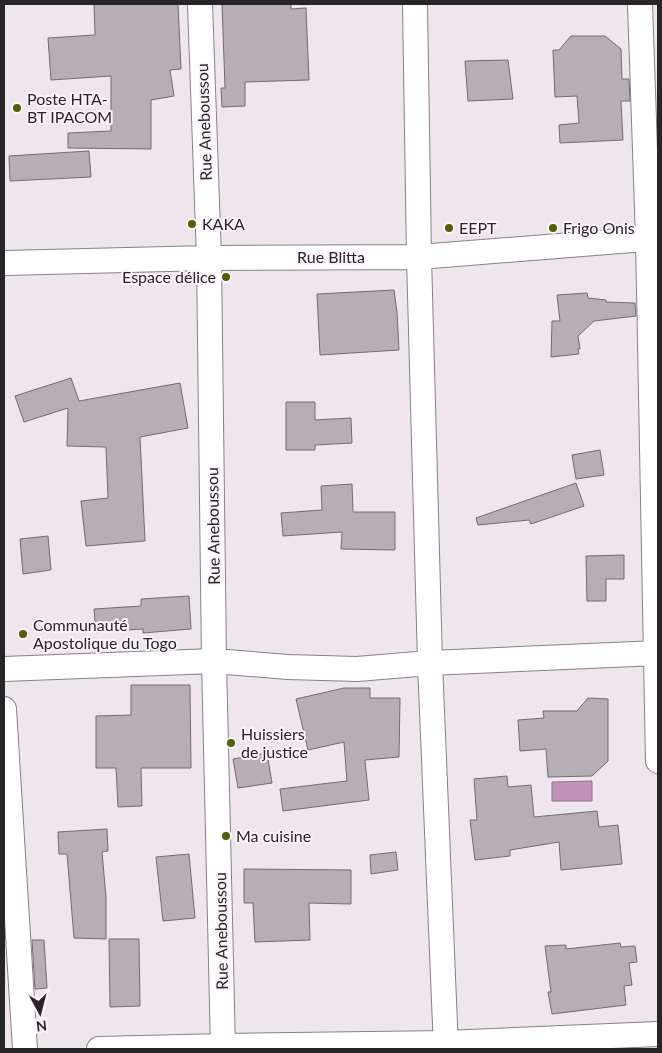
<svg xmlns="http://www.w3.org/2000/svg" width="662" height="1053" viewBox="0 0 662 1053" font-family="Lato,sans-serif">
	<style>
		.water { fill: #c292ba; stroke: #94718e }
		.building { fill: #b7aeb5; stroke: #736b72 }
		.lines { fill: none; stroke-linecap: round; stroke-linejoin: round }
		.minor-casing { stroke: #888086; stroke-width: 26 }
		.minor { stroke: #fff; stroke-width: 24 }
		.poi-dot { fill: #4e6108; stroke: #fcf3fb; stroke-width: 2 }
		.labels { text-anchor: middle; stroke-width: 4; stroke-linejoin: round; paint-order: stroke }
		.poi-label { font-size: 16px; fill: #282527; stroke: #fcf3fb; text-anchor: start }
		.street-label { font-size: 16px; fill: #282527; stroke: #fcf3fb }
	</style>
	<rect width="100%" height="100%" fill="#efe6ed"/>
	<!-- water -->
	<path class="water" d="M592 781V801H552V782Z"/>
	<!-- building -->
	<path class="building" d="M94 4H178L181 69 170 70 174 96 151 100V149L68 148V133L111 131V76L51 80 48 38 95 35Z
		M222 4H291V9L306 8 309 80 245 82V106L222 107 221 88H225Z
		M571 36H605L621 49 622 79H629L630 101H621L623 140 560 143 559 125 579 123 577 96 555 97 553 50H559Z
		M508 60 513 99 468 101 465 61Z
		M89 151 91 177 10 181 9 156Z
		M394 290 397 312 399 350 320 355 317 294Z
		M587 293 588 298 606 300V302L635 303 636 316 594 321 578 336 580 349H578L579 354 551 357 552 321H560L557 295Z
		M71 378 79 401 180 383 188 428 140 437 145 541 86 546 81 501 108 498 106 447 67 446 68 408 24 422 15 396Z
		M286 402H315V420L351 418 352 443 315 445V450H286Z
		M600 450 604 475 576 479 572 455Z
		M576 483 584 506 531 524 529 520 478 525 476 518Z
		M352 484 353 512H395V550L341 549 342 532 283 536 281 513 322 510 321 486Z
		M48 536 51 570 23 574 20 539Z
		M624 555V579H606V601H587L586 556Z
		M189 596 191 629 143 633V629L96 632 94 609 141 606V599Z
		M131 685H190L191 768H141L142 806 118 807 116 768H96V716L131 715Z
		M344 688H370V698H400L399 757 365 760 369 800 283 811 280 789 347 781 344 742 308 750 296 699Z
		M588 698 608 699V761L592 776 548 777 546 749 520 751 518 720 544 718 543 711H577Z
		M267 753 272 783 238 788 233 759Z
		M507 776 508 787 531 785 534 817 597 811 599 827 618 825 622 864 561 870 559 842 510 850V856L475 860 470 820H477L474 779Z
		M107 829 108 851 102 852 106 897V939L74 938 67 854H59L58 832Z
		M396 852 398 870 371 874 370 855Z
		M189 854 195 918 163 921 156 857Z
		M244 869 351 870V904L309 903 310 940 255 942 253 903H244Z
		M109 939H139L140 1006 110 1007Z
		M32 940H44L47 988 35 989Z
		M620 943 621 947 635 946 637 962 629 963 632 985 624 986 626 1005 552 1014 548 992H551L545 946 566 945V949Z"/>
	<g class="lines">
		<defs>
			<path id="minor" d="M200 4 209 258 214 661 223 1049
				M415 4 419 257 430 663 446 1049
				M640 4 648 238 658 761
				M4 263 209 258 419 257 658 238
				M4 669 214 661 288 667 357 669 430 663 658 653
				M4 709 25 1049
				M99 1049 223 1046 446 1043 658 1034"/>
		</defs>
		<!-- minor casing -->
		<use href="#minor" class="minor-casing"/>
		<!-- minor -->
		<use href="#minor" class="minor"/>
	</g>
	<!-- markers -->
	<g class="poi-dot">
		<circle cx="17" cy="108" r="5"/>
		<circle cx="192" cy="224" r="5"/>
		<circle cx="449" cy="228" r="5"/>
		<circle cx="553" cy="228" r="5"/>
		<circle cx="226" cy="277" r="5"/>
		<circle cx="23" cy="634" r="5"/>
		<circle cx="231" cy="743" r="5"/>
		<circle cx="226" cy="836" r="5"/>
	</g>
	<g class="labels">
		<!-- poi labels -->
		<g class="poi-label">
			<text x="27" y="105">Poste HTA-<tspan x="27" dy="18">BT IPACOM</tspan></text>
			<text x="202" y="230">KAKA</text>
			<text x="459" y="234">EEPT</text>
			<text x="563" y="234">Frigo Onis</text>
			<text x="216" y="283" text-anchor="end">Espace délice</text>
			<text x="33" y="631">Communauté<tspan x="33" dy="18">Apostolique du Togo</tspan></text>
			<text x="241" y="740">Huissiers<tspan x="241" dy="18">de justice</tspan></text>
			<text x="236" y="842">Ma cuisine</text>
		</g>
		<!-- street labels -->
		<g class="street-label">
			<text transform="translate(204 122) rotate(-92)" y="6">Rue Aneboussou</text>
			<text x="331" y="263">Rue Blitta</text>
			<text transform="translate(213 526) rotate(-91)" y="6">Rue Aneboussou</text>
			<text transform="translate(221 931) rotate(-91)" y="6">Rue Aneboussou</text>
		</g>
	</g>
	<!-- border -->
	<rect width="662" height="1053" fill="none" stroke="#282527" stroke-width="10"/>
	<!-- north arrow -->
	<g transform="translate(40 1013) rotate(173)" stroke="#fcf3fb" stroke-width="4" paint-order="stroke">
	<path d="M0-4L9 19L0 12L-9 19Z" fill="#282527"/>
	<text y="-8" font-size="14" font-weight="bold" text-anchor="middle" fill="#282527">N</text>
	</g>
</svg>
